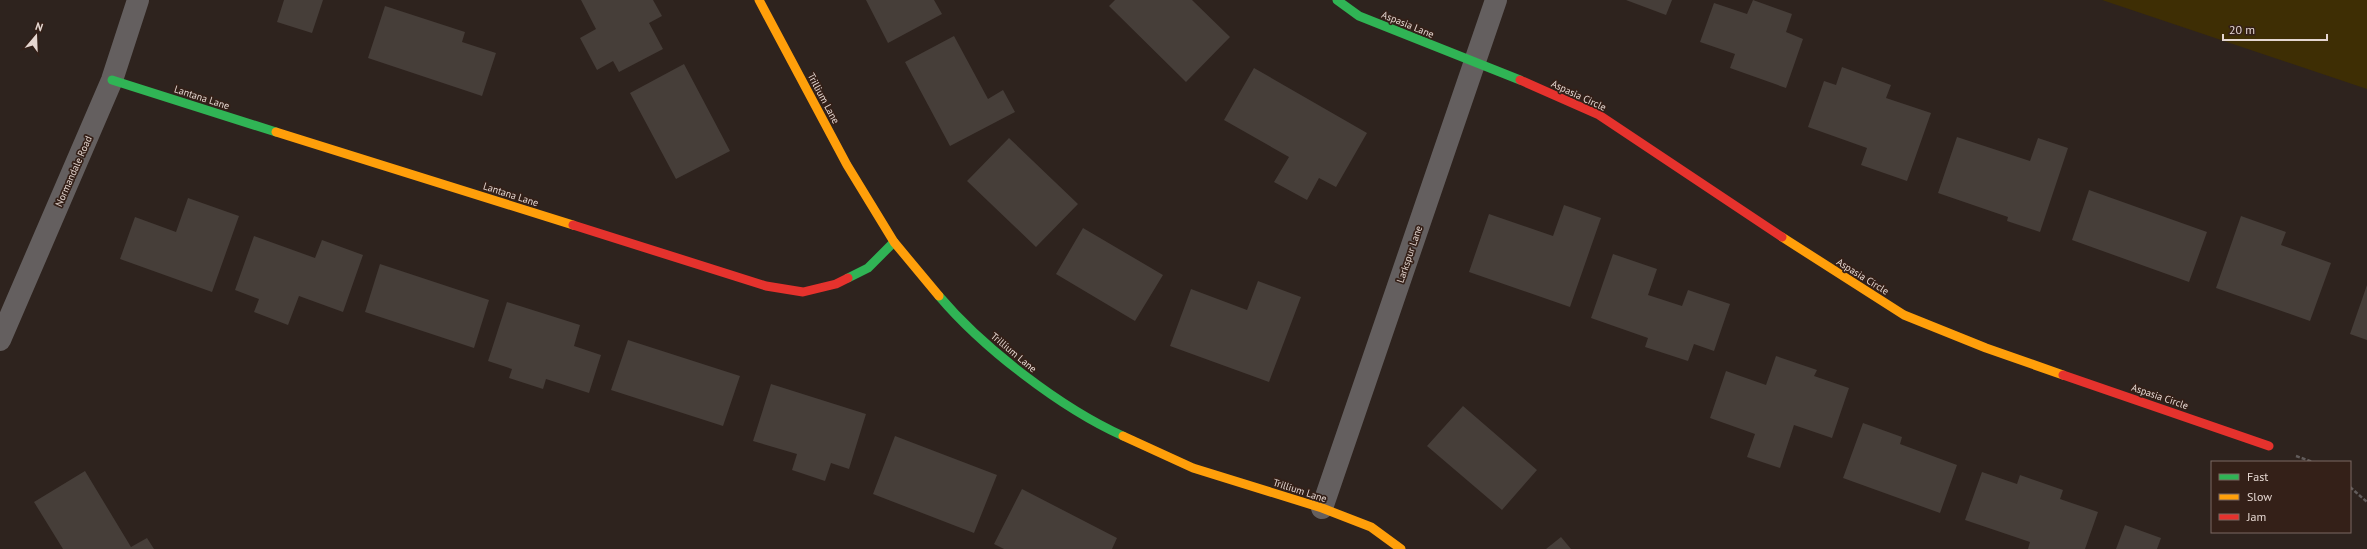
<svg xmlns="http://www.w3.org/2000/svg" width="2367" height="549" viewBox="0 0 2367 549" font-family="'PT Sans',sans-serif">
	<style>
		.green { fill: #3e2e04 }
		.building { fill: #463e39 }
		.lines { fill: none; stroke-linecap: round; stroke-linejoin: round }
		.path { stroke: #625c5b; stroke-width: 2.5; stroke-dasharray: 4 2; stroke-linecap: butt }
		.street { stroke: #645f5f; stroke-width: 22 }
		.fast { stroke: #30b455; stroke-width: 9 }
		.slow { stroke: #ff9f0a; stroke-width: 9 }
		.jam { stroke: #e5322d; stroke-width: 9 }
		.labels { text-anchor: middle; stroke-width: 3.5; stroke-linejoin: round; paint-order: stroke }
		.street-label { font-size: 10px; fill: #e5d7d1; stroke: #342018 }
	</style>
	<rect width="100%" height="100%" fill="#2e231e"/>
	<!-- green -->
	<path class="green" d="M2102 0H2367V89Z"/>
	<!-- building -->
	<path class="building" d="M284 0H323L312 33 277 22Z
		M581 0H653L662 16 649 23 663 49 619 72 613 61 597 70 580 38 596 29Z
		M866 0H934L942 14 888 43Z
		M1115 0H1192L1230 37 1186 82 1109 6Z
		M1626 0H1672L1666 15Z
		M1753 0 1792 14 1786 32 1803 39 1786 88 1730 68 1735 54 1700 42 1714 3 1747 14Z
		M385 6 465 32 462 42 496 53 482 96 368 58Z
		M954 36 988 99 1003 90 1015 112 950 146 905 62Z
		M684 64 730 151 676 179 630 93Z
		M1842 67 1891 85 1886 98 1931 113 1907 181 1861 165 1867 148 1808 127 1824 81 1836 85Z
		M1254 68 1367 133 1336 187 1319 178 1307 200 1274 182 1289 157 1224 120Z
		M1957 137 2030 161 2038 138 2068 148 2040 232 2007 221 2008 217 1938 193Z
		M1009 138 1078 204 1036 247 967 181Z
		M2089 190 2207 232 2189 282 2072 240Z
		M188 198 239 216 212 292 120 259 135 217 176 232Z
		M1564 205 1601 218 1570 307 1469 272 1489 214 1553 236Z
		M2241 216 2286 232 2281 245 2331 263 2310 321 2216 288Z
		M1083 228 1163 275 1135 321 1056 274Z
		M254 236 315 258 322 240 363 255 343 312 299 296 288 325 254 312 259 299 235 290Z
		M1613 254 1657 269 1648 295 1682 306 1688 290 1730 304 1714 351 1694 344 1688 361 1645 347 1648 338 1591 318Z
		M380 264 489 300 474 348 365 312Z
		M1258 281 1301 297 1269 382 1170 346 1191 289 1247 310Z
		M2367 285V340L2350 334Z
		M507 302 580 325 574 346 601 355 589 393 546 379 543 389 509 378 512 369 488 361Z
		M628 340 740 376 723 426 611 390Z
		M1776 356 1817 370 1814 376 1849 388 1832 438 1794 425 1780 468 1747 457 1755 434 1710 418 1726 371 1766 385Z
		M771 384 866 414 849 469 831 463 825 481 792 470 797 454 753 441Z
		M1463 406 1537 470 1502 510 1427 446Z
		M1863 423 1902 437 1900 444 1957 465 1940 513 1843 478Z
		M895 436 997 475 974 533 873 494Z
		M85 471 131 547 147 538 154 549H63L34 502Z
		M1982 472 2017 484 2020 475 2063 490 2060 499 2098 512 2085 549H2028L2030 542 1965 520Z
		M1022 489 1117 538 1112 549H1004L994 544Z
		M2125 525 2161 538 2157 549H2116Z
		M1561 537 1571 549H1546Z"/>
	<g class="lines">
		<!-- path -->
		<path class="path" d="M2296 456 2313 462
			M2350 487 2367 502"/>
		<!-- street -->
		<path class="street" d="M0 340 112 80 138 0
			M1322 508 1496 0"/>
		<!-- fast -->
		<path class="fast" d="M1337 0 1359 16 1520 80
			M112 80 276 132
			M848 278 868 268 894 242
			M939 296C983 348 1061 408 1123 436"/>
		<!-- slow -->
		<path class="slow" d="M759 0 847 165 894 242 939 296
			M276 132 573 225
			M1782 237 1904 315 1986 348 2063 375
			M1123 436 1193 468 1322 508 1371 527 1401 549"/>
		<!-- jam -->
		<path class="jam" d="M1520 80 1599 115 1782 237
			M573 225 766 286 803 292 836 284 848 278
			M2063 375 2269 446"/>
	</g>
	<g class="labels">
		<!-- street labels -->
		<g class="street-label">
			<text transform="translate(1408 24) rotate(22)" y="4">Aspasia Lane</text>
			<text transform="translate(1579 95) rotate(25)" y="4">Aspasia Circle</text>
			<text transform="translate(202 97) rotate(18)" y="4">Lantana Lane</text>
			<text transform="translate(824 98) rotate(62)" y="4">Trillium Lane</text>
			<text transform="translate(73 171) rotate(-66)" y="4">Normandale Road</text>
			<text transform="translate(511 194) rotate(18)" y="4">Lantana Lane</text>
			<text transform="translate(1409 254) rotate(-71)" y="4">Larkspur Lane</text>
			<text transform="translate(1863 276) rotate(32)" y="4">Aspasia Circle</text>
			<text transform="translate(1014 352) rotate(40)" y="4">Trillium Lane</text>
			<text transform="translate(2160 396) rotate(19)" y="4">Aspasia Circle</text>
			<text transform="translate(1300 490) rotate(18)" y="4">Trillium Lane</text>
		</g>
	</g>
	<!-- legend -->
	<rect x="2211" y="461" width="140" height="72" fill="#342018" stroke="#7b6962"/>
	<rect x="2219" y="474" width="20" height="6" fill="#30b455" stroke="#7b6962"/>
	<text x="2247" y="481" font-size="12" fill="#e5d7d1">Fast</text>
	<rect x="2219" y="494" width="20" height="6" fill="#ff9f0a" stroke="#7b6962"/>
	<text x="2247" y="501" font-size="12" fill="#e5d7d1">Slow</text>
	<rect x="2219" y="514" width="20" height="6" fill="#e5322d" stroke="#7b6962"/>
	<text x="2247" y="521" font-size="12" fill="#e5d7d1">Jam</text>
	<!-- north arrow -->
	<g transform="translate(36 36) rotate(19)" stroke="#342018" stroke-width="3" paint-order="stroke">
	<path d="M0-3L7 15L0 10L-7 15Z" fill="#e5d7d1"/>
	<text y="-6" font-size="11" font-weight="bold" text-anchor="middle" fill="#e5d7d1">N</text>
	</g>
	<!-- scale -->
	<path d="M2223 34v6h104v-6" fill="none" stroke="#e5d7d1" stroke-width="2"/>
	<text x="2229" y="34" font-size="12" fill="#e5d7d1" stroke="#342018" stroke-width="3" paint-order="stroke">20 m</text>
</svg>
